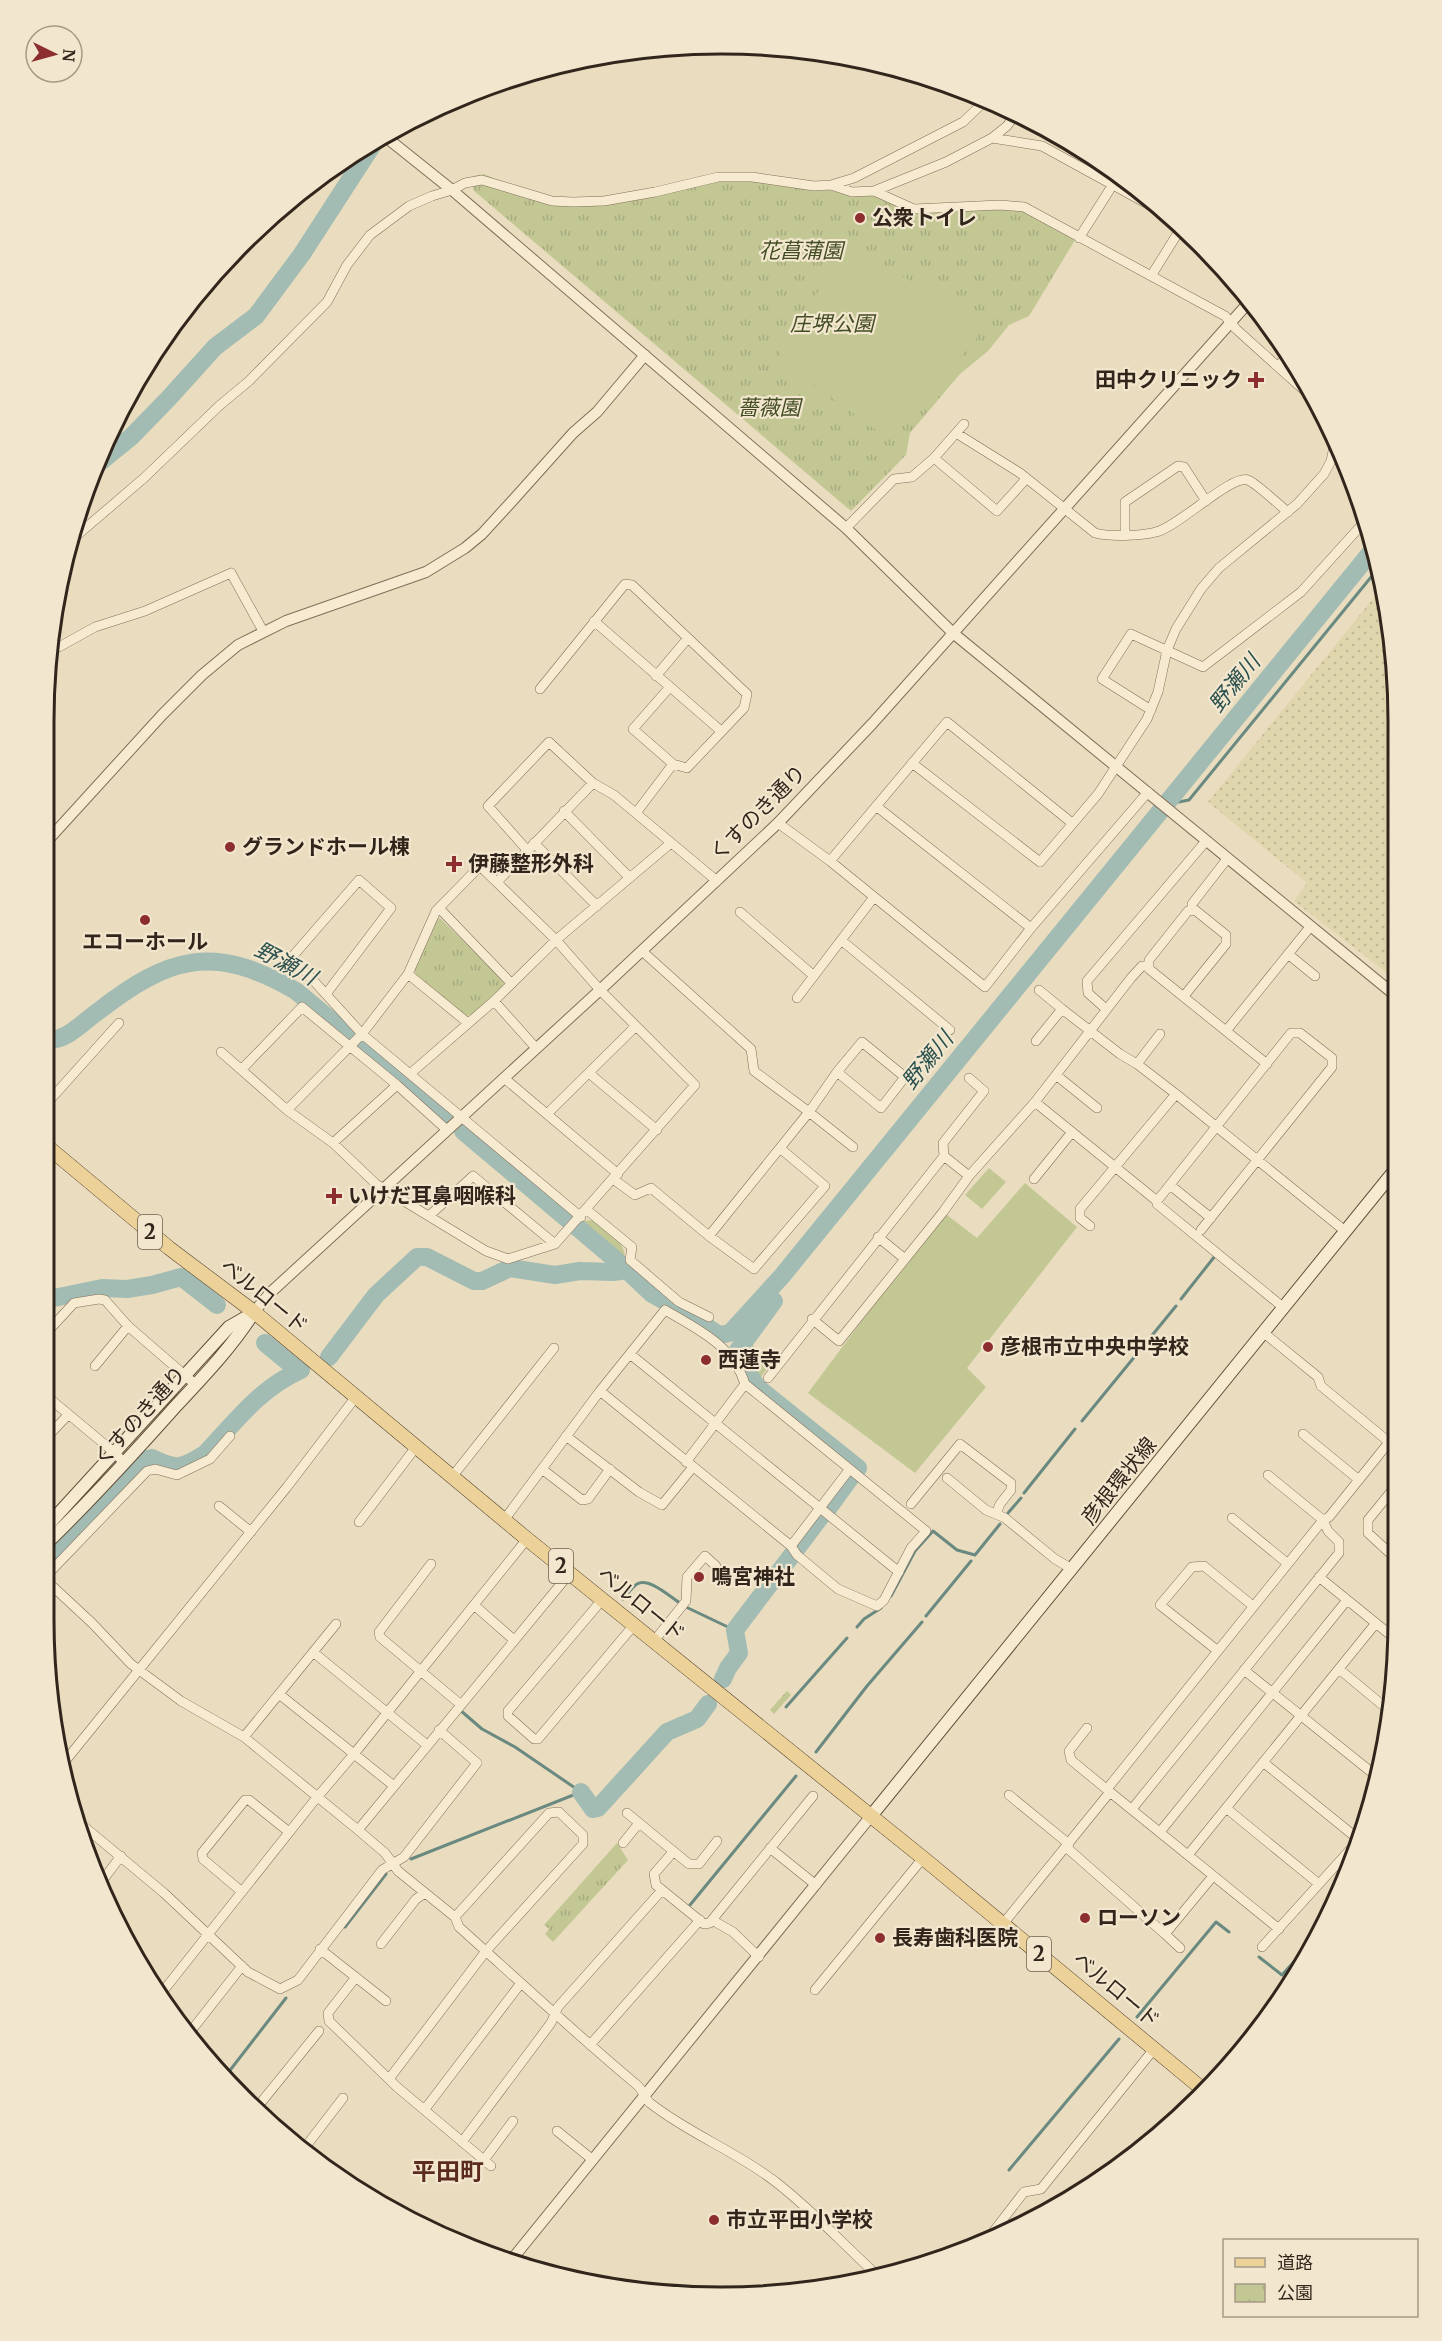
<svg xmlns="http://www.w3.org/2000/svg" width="1442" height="2341" viewBox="0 0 1442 2341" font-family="Merriweather,'Noto Sans JP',serif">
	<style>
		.farmland { fill: url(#farmland-dots) }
		.grass { fill: url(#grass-dots) }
		.park { fill: url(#park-tufts) }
		.pitch { fill: #c2c794 }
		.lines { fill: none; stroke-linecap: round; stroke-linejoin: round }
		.stream { stroke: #6a8981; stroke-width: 3 }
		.river { stroke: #a2bcb4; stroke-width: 18 }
		.minor-casing { stroke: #816e59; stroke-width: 10 }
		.tertiary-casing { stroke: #816e59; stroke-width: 12 }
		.secondary-casing { stroke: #634f3c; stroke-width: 14 }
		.primary-casing { stroke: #4f3c2d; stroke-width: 15 }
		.minor { stroke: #f6ead1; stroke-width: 9 }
		.tertiary { stroke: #f6ead1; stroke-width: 10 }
		.secondary { stroke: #f6ead1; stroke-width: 12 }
		.primary { stroke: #ecd198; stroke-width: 14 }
		.poi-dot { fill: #8c2d2f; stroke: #f2e7ce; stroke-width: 2 }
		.labels { text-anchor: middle; stroke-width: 4.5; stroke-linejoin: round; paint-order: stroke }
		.shield { fill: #f2e7ce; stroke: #6c6051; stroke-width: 1.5 }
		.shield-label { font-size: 20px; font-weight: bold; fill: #32261c }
		.poi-label { font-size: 21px; font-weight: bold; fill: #32261c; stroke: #f2e7ce; text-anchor: start }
		.park-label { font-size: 21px; font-style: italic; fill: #434d24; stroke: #f2e7ce }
		.street-label { font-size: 21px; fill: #32261c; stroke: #f2e7ce }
		.water-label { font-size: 22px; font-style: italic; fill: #2c514e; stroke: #f2e7ce }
		.quarter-label { font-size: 24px; font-weight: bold; fill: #5b2b1f; stroke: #f2e7ce }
		.rim { fill: none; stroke: #32261c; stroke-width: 3 }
	</style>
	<defs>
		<pattern id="farmland-dots" width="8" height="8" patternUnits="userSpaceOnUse" patternTransform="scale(1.5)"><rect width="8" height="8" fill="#dfd6ad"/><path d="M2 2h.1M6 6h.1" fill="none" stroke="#c0b894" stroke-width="1.8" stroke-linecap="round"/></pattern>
		<pattern id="grass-dots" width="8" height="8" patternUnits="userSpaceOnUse" patternTransform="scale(1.5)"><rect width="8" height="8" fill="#c2c794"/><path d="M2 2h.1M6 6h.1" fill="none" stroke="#a7ab7f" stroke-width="1.8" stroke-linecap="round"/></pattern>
		<pattern id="park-tufts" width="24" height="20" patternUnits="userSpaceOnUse" patternTransform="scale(1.5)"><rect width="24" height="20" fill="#c2c794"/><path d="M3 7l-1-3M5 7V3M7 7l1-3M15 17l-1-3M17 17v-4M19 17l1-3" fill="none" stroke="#a7ab7f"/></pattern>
	</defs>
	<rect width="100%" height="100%" fill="#eaddbf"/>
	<!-- farmland -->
	<path class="farmland" d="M1380 590 1397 676 1396 980 1294 901 1307 883 1208 802Z"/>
	<!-- grass -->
	<path class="grass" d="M787 1691 791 1695 774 1714 770 1710Z"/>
	<!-- park -->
	<path class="park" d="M484 174 554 205 718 181 751 180 814 191 829 190 851 196 874 194 913 212 996 209 1023 211 1075 240 1029 316 1009 325 988 351 960 374 910 433 906 455 851 511 473 190V176Z
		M440 918 504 981 503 986 471 1015 465 1016 416 975 414 968 436 920Z
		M593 1220C604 1229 629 1243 624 1260L581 1224 583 1221Z
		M748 1341 773 1362 759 1379C751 1366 738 1355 748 1341Z
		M617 1843 628 1860 553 1942 545 1934 549 1929 544 1925Z"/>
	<!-- pitch -->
	<path class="pitch" d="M854 244 899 275 944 297 975 322 976 340 898 428 886 437 780 360 781 341Z
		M989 1168 1006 1182 982 1209 965 1195Z
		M1025 1183 1077 1227 967 1368 986 1387 915 1473 808 1393 943 1212 977 1238Z"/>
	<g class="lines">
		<!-- stream -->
		<path class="stream" d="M1168 804 1189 800 1376 571
			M1181 1299 1215 1256
			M1082 1421 1176 1306
			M1024 1493 1075 1429
			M1008 1513 1021 1498
			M891 1596 915 1551 933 1531 957 1550 975 1555 1000 1524
			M623 1599C627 1595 632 1587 637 1584 649 1577 670 1597 680 1603
			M688 1608 730 1628 737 1627
			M926 1616 971 1561
			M857 1627 864 1619 881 1608
			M786 1707 847 1638
			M816 1752 867 1686 922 1622
			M411 1859 581 1792 515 1747 482 1729 460 1710
			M690 1905 796 1776
			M345 1927 386 1874
			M1259 1957 1282 1975 1309 1945
			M1137 2017 1216 1922 1229 1932
			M224 2078 286 1998
			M1009 2170 1119 2039"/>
		<!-- river -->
		<path class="river" d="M94 467 131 437 169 398 215 347 256 316 302 254 377 138
			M49 1040C67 1040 82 1023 96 1013 169 956 213 943 296 991L446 1116
			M463 1131 616 1260 652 1294 686 1313 719 1335 730 1333 782 1276 1372 551
			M49 1299 102 1288 127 1289 152 1285 181 1277 217 1305
			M774 1301 736 1353 757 1387 858 1468 856 1471
			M265 1343 299 1371
			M329 1357 376 1295 417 1257H427L474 1281H482L510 1268 555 1275 580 1271 613 1272 627 1270
			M827 1510 851 1477
			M797 1548 822 1515
			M49 1561 148 1459 152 1458C177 1470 181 1469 205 1454 235 1422 260 1388 301 1370
			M723 1679 728 1668 739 1653 735 1630 792 1555
			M581 1792 593 1809 598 1808 667 1732 697 1719 708 1704"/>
		<defs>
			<path id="minor" d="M992 138 1042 146 1166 214
				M831 185 852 192 874 191 946 162 992 138 1007 126 1017 112
				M874 191 914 209 1000 205 1024 207 1225 316 1236 329 1316 401
				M1079 238 1119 175
				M1151 276 1181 228
				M1278 367 1288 355
				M956 433 1020 473 1095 533C1109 537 1141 536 1156 532 1178 527 1232 474 1248 480 1256 483 1279 505 1288 512
				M934 458 997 511 1026 479
				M846 528 894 479 912 477 934 458 964 424
				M1125 534V502L1178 466 1184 467 1206 501
				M75 537 144 478 219 406 249 381 327 302 347 265 370 235 409 206 432 196 452 190 465 183 482 180 552 201 573 202 604 201 655 192 718 177H752L814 186 831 185 854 178 963 122 986 100
				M594 621 721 731
				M49 650 59 647 95 627 145 611 231 573 263 631
				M656 676 688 638
				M669 688 633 729 673 764
				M540 689 625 584 632 585 747 694 744 708 687 768 673 764 636 813
				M1151 710 1102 679 1131 634 1203 667 1301 592 1366 520
				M912 763 1040 862 1098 794 1147 719 1158 692 1167 650 1176 629 1201 589 1219 568 1297 504 1324 474 1331 461 1335 442
				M876 806 1031 928 1148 792
				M564 811 630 878
				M778 823 830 861 985 987 1031 928
				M534 843 597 906
				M527 850 488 806 549 742 593 783
				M830 861 947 722 1072 823
				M498 881 593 783 614 795 717 881
				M439 908 511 983
				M1192 910V904L1227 859
				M740 912 814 976
				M841 940 950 1030
				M1288 954 1315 976
				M408 974 468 1023
				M1039 990 1062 1009
				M326 994 391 908 359 880 292 957 362 1034 581 1217
				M1184 996 1226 944V935L1195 910 1188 911 1149 960V969L1267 1064
				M797 998 874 897
				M494 1001 536 1048
				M1106 1009 1088 993 1087 981 1206 841
				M1226 1031 1310 927
				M1036 1041 1062 1009 1120 1054 1137 1064 1176 1094 1345 1231
				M221 1052 287 1110 333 1143 376 1184 486 1251 508 1259 555 1244 695 1085 600 990 556 940 480 866 436 911 408 974 362 1034 287 1110
				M1137 1064 1160 1034
				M242 1069 302 1007 397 1085 447 1130
				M837 1072 862 1042 905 1077 881 1108 837 1072 809 1112 853 1147
				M411 1073 494 1001 556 940 671 843
				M590 1074 657 1130
				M1056 1075 1097 1108
				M504 1078 618 1174
				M49 1101 119 1023
				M1035 1102 1157 1201V1204L1284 1308
				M548 1113 636 1026
				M333 1143 397 1085
				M944 1156 969 1176
				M613 1179 635 1195 651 1188 709 1236 809 1112 754 1071 751 1049 642 951
				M1034 1179 1072 1132
				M1170 1185 1211 1218
				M1157 1201 1291 1033H1300L1332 1058V1067L1201 1230
				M587 1210 632 1247 630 1260 679 1302 709 1317
				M430 1215 473 1176 555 1244
				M1090 1226 1080 1218V1209L1176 1094
				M709 1236 754 1269 825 1186 781 1149
				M878 1237 905 1259
				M812 1319 839 1341 943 1212 969 1176 1035 1102 1131 978 1142 966 1149 965
				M49 1330 74 1303 99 1299 105 1300 128 1326 196 1385
				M1264 1333 1318 1377 1321 1386 1389 1442
				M630 1354 899 1572
				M95 1366 128 1326
				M768 1378 944 1156 943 1143 984 1091 969 1078
				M49 1398 115 1453 124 1463
				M1303 1434 1359 1480
				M49 1435 68 1415
				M566 1436 639 1492 662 1505 693 1467
				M686 1462 745 1384
				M542 1469 582 1500 588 1499 610 1469
				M452 1477 554 1348
				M947 1478 986 1510 1005 1518 1055 1559 1072 1569
				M911 1504 960 1444 1011 1483V1490L1000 1504 996 1514
				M219 1506 251 1532
				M1232 1518 1287 1563
				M504 1520 600 1391 665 1310C697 1329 733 1345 745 1384L926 1531 911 1548 884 1600 877 1606 838 1589 797 1555 791 1546 600 1391
				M359 1522 416 1447
				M791 1546 849 1470
				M1393 1556 1368 1533V1520L1394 1488
				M431 1564 379 1632 380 1637 460 1704
				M49 1573 147 1471 155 1469 177 1475 210 1459 230 1436
				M1319 1577 1393 1637
				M49 1583 92 1623 131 1664 181 1701 244 1737 358 1830 385 1853 398 1871 455 1917 459 1927C518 1980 576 2034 637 2085 643 2090 644 2098 650 2103 689 2134 738 2152 777 2183 813 2211 844 2245 878 2276
				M602 1600 508 1711V1716L534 1739H538L634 1625
				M474 1605 514 1640
				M654 1641 686 1601 687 1577 705 1556 716 1566
				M1218 1651 1160 1605 1192 1567 1204 1566 1253 1606
				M313 1652 427 1745
				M1339 1669 1392 1713
				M1244 1670 1375 1775
				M279 1694 394 1786
				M1087 1728 1069 1751 1071 1760 1110 1792
				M244 1737 336 1624
				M1263 1762 1358 1839
				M62 1765 287 1487 355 1398
				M1107 1789 1323 1520 1329 1517 1394 1436
				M1009 1795 1069 1844
				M1226 1808 1319 1884
				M1132 1809 1339 1553V1542L1328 1531 1323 1520 1268 1475
				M627 1813 689 1864H699L717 1841
				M75 1819 164 1893 248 1972 280 1989 298 1980 382 1870 404 1857 477 1763 439 1730
				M358 1830 570 1573
				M1160 1832 1347 1600
				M623 1843 639 1823
				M1066 1847 1165 1934 1213 1876
				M770 1848 816 1885
				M673 1852 654 1874 656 1885 704 1924 710 1923 712 1920 733 1932 759 1957
				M1188 1855 1376 1623
				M99 1885 121 1856
				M242 1892 203 1859 202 1853 245 1800H249L289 1832
				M712 1920 813 1796
				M1003 1924 1110 1792 1279 1929
				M1165 1934 1180 1948
				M381 1944 416 1899 425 1893
				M1262 1947 1357 1842
				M320 1949 386 2001
				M356 1977 328 2013 329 2021 397 2087 491 2166
				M815 1990 923 1858
				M160 1995 314 1801 354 1754 527 1539
				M187 2036 242 1966
				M590 2045 700 1920
				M389 2079 486 1951 583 1844V1835L559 1812 549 1813 455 1917
				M425 2109 521 1983
				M255 2110 319 2031
				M557 2131 593 2160
				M462 2142 551 2023 558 2007 662 1890
				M303 2150 343 2098
				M484 2160 513 2121
				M990 2236 1024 2192 1041 2189 1154 2049"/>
			<path id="tertiary" d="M382 134 452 190 846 528 953 633 1396 996
				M49 839 162 715 202 675 238 645 286 621 426 572 465 548 482 534 514 499 573 433 597 412 645 355
				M254 1312 270 1293 600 990 778 823 872 724 1250 301
				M509 2263 871 1816"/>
			<path id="secondary" d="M49 1524 229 1327 250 1315
				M49 1541C93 1498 134 1453 175 1407 203 1377 232 1347 254 1312
				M871 1816 1395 1170"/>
			<path id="primary" d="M49 1148 169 1248 254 1312 527 1539 923 1858 1206 2092"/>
		</defs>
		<!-- minor casing -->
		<use href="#minor" class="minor-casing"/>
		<!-- tertiary casing -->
		<use href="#tertiary" class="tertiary-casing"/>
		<!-- secondary casing -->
		<use href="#secondary" class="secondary-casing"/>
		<!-- primary casing -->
		<use href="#primary" class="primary-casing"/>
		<!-- minor -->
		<use href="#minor" class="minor"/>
		<!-- tertiary -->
		<use href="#tertiary" class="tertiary"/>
		<!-- secondary -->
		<use href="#secondary" class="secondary"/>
		<!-- primary -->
		<use href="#primary" class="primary"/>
	</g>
	<!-- markers -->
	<g class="poi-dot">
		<circle cx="860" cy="218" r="6"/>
		<path d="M1253 371h6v6h6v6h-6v6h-6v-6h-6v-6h6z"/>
		<circle cx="230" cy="847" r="6"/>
		<path d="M451 855h6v6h6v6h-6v6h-6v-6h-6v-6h6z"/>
		<circle cx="145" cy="920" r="6"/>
		<path d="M331 1187h6v6h6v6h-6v6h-6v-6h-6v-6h6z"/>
		<circle cx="988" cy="1347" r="6"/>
		<circle cx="706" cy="1360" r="6"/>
		<circle cx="699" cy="1577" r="6"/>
		<circle cx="1085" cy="1918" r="6"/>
		<circle cx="880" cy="1938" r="6"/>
		<circle cx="714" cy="2220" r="6"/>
	</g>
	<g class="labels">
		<!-- shield labels -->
		<g class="shield">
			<rect x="138" y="1215" width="24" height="34" rx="4.5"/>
			<rect x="549" y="1549" width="24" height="34" rx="4.5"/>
			<rect x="1027" y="1937" width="24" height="34" rx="4.5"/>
		</g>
		<g class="shield-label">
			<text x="150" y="1239">2</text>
			<text x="561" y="1573">2</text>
			<text x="1039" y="1961">2</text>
		</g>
		<!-- poi labels -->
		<g class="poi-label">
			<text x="872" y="225">公衆トイレ</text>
			<text x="1242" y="387" text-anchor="end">田中クリニック</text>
			<text x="242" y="854">グランドホール棟</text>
			<text x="468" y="871">伊藤整形外科</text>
			<text x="145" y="949" text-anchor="middle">エコーホール</text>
			<text x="348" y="1203">いけだ耳鼻咽喉科</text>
			<text x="1000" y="1354">彦根市立中央中学校</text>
			<text x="718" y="1367">西蓮寺</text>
			<text x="711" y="1584">鳴宮神社</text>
			<text x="1097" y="1925">ローソン</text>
			<text x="892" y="1945">長寿歯科医院</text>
			<text x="726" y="2227">市立平田小学校</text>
		</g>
		<!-- park labels -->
		<g class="park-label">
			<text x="801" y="258">花菖蒲園</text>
			<text x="832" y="331">庄堺公園</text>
			<text x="769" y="415">薔薇園</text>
		</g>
		<!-- street labels -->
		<g class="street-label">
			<text transform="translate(758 813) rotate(-45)" y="7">くすのき通り</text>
			<text transform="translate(264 1296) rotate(39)" y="7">ベルロード</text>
			<text transform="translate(140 1416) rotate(-48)" y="7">くすのき通り</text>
			<text transform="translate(1119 1481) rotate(-51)" y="7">彦根環状線</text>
			<text transform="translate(641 1604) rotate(39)" y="7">ベルロード</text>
			<text transform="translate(1116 1990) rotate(40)" y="7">ベルロード</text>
		</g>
		<!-- water labels -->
		<g class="water-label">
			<text transform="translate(1234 683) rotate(-51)" y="8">野瀬川</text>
			<text transform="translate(286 963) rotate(28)" y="8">野瀬川</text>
			<text transform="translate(927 1060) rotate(-51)" y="8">野瀬川</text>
		</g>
		<!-- quarter labels -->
		<g class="quarter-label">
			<text x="448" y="2180">平田町</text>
		</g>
	</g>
	<!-- crop -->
	<path d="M0 0H1442V2341H0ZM721 54H721A667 667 0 0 1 1388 721V1620A667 667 0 0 1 721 2287H721A667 667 0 0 1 54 1620V721A667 667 0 0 1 721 54Z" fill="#f2e7ce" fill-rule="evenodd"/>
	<path class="rim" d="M721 54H721A667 667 0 0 1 1388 721V1620A667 667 0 0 1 721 2287H721A667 667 0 0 1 54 1620V721A667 667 0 0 1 721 54Z"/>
	<!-- legend -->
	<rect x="1223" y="2239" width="195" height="78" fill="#f2e7ce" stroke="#a59a87" stroke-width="1.5"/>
	<rect x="1235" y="2258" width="30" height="9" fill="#ecd198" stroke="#a59a87" stroke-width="1.5"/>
	<text x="1277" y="2269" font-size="18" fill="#32261c">道路</text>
	<rect x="1235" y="2284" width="30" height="18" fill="url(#park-tufts)" stroke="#a59a87" stroke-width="1.5"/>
	<text x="1277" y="2299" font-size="18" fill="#32261c">公園</text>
	<!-- north arrow -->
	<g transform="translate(54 54) rotate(95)"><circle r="28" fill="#f2e7ce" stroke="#a59a87" stroke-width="1.5"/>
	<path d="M0-4.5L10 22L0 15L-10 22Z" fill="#8c2d2f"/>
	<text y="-9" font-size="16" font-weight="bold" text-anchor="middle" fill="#32261c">N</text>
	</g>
</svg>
